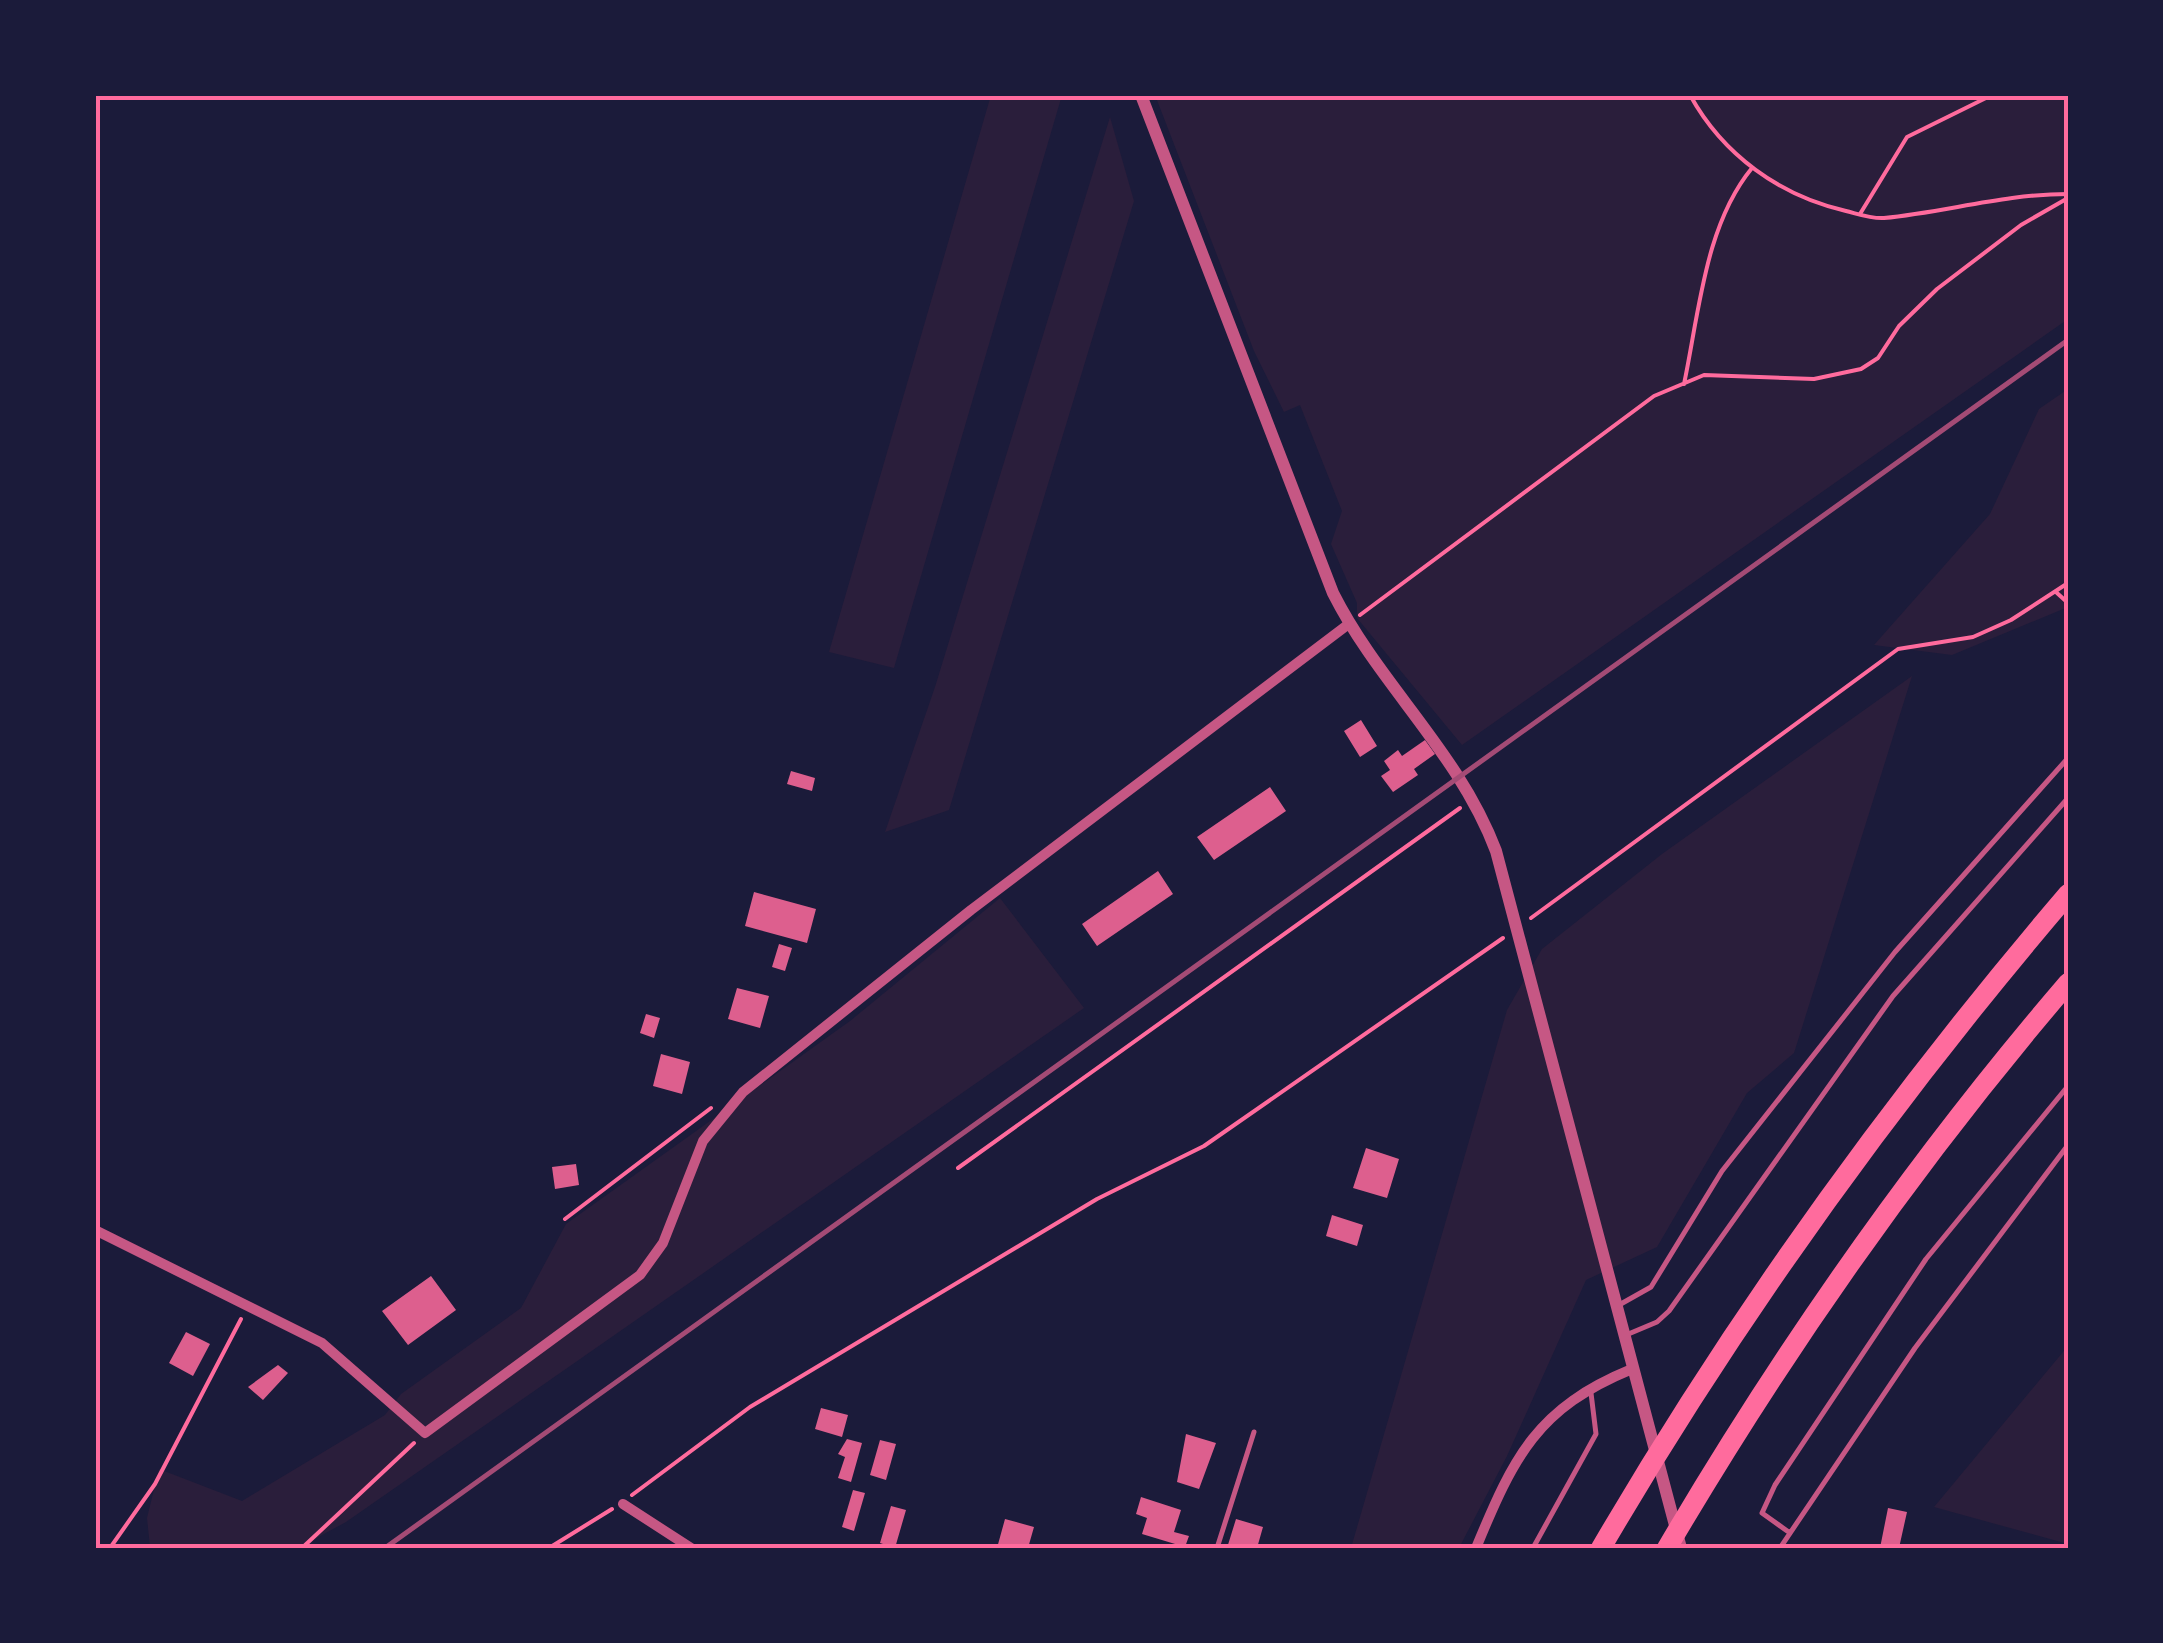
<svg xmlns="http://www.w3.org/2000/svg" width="2163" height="1643" viewBox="0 0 2163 1643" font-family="'Roboto Serif',serif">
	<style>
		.green { fill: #2a1e3b }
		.building { fill: #dd5f8e }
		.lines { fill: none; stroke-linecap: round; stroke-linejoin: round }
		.path { stroke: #ff6b9d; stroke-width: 4 }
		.service { stroke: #c65784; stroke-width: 5 }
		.minor { stroke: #c65784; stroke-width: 10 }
		.tertiary { stroke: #c65784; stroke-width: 12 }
		.motorway { stroke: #ff6b9d; stroke-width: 20 }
		.rail { stroke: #a44b75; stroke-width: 5 }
		.neatline { fill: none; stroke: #ff6b9d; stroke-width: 4 }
	</style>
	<rect width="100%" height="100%" fill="#1b1b3a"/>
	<!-- green -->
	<path class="green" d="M991 95H1062L894 668 829 652Z
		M1155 95H2068V319L1462 745 1357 618V603L1331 544 1342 511 1300 405 1284 412 1254 351Z
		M1110 117 1134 201 949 810 885 832 935 687Z
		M2068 389V607L1952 655 1874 645 1990 514 2039 409Z
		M1912 676 1794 1053 1747 1093 1657 1247 1586 1280 1507 1456 1459 1548H1351L1507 1010 1542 949 1662 854Z
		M1000 898 1084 1008 346 1522 298 1548 150 1547 147 1518 159 1469 242 1501 385 1415 401 1394 521 1308 566 1224 850 1021Z
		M2068 1346V1544L1934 1507Z"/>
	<!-- building -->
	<path class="building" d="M1361 720 1377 746 1360 757 1344 731Z
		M1425 740 1435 754 1414 769 1418 775 1393 792 1381 776 1390 770 1384 761 1398 750 1402 756Z
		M791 771 815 778 812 791 787 784Z
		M1270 787 1286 811 1214 860 1197 837Z
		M1158 871 1173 894 1097 946 1082 924Z
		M754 892 816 909 807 943 745 926Z
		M779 944 792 948 785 971 772 967Z
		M737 988 769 996 760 1028 728 1019Z
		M646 1014 660 1018 654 1038 640 1033Z
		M661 1054 690 1062 682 1094 653 1086Z
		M1366 1148 1399 1159 1387 1198 1353 1188Z
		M576 1164 579 1185 555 1189 552 1167Z
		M1332 1215 1363 1225 1357 1246 1326 1236Z
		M431 1276 456 1310 408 1345 382 1311Z
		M186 1332 210 1344 193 1376 169 1363Z
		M278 1365 288 1373 263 1400 248 1387Z
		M821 1408 848 1415 842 1437 815 1429Z
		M1186 1434 1216 1443 1199 1489 1177 1482Z
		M847 1439 862 1443 851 1482 838 1478 845 1457 838 1454Z
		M880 1440 896 1444 886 1480 870 1475Z
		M853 1490 865 1493 854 1531 842 1527Z
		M1141 1497 1181 1510 1174 1532 1189 1536 1185 1547 1142 1534 1147 1518 1136 1514Z
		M891 1506 906 1510 895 1548 880 1543Z
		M1888 1508 1907 1512 1899 1548H1880Z
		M1005 1519 1034 1527 1028 1548H997Z
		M1236 1519 1263 1527 1257 1548H1227Z"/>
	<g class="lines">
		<!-- path -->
		<path class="path" d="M1690 95C1723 155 1780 196 1846 211 1858 214 1872 219 1884 218 1946 212 2005 194 2068 194
			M1860 214 1907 137 1992 95
			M1684 384C1699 313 1705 225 1752 168
			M2057 593 2068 603
			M1360 615 1654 396 1704 375 1814 379 1861 369 1878 358 1899 326 1937 289 2021 225 2068 198
			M1531 918 1898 649 1973 637 2011 620 2068 583
			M958 1168 1460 808
			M565 1219 711 1108
			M632 1495 750 1407 1097 1199 1204 1146 1503 938
			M110 1548 155 1484 241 1319
			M302 1548 414 1443
			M549 1548 612 1509"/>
		<!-- service -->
		<path class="service" d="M1619 1305 1651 1287 1722 1171 1895 952 2068 758
			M1626 1335 1657 1322 1669 1311 1893 996 2068 798
			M1790 1533 1762 1513 1775 1485 1926 1259 2068 1086
			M1217 1548 1254 1432
			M1533 1548 1596 1434 1591 1393
			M1780 1548 1915 1348 2068 1145"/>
		<!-- minor -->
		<path class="minor" d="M95 1230 322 1343 425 1433 640 1275 663 1243 703 1141 743 1092 971 910 1350 623
			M623 1504 691 1548
			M1476 1548C1514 1456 1537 1408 1632 1369"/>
		<!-- tertiary -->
		<path class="tertiary" d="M1141 95 1333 593C1380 686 1458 751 1496 851L1681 1548"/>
		<!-- motorway -->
		<path class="motorway" d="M1601 1548C1737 1315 1893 1099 2068 894
			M1667 1548C1784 1349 1918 1158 2068 983"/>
		<!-- rail -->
		<path class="rail" d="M385 1548 2068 340"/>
	</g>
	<!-- border -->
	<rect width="2163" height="1643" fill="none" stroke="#1b1b3a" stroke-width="195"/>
	<rect x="98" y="98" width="1968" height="1448" class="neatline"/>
</svg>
